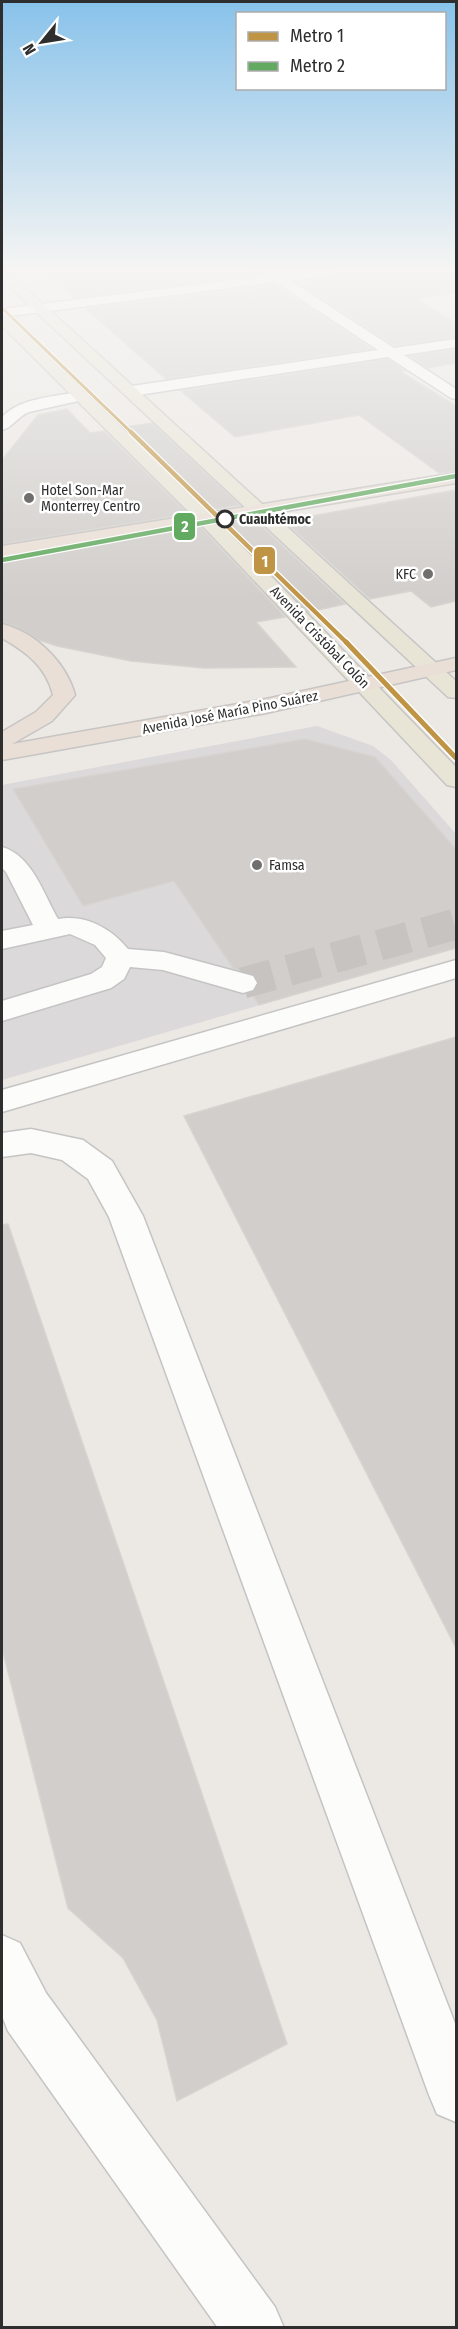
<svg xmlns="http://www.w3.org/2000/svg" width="458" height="2329" viewBox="0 0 458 2329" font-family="'Fira Sans Condensed',sans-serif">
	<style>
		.industrial { fill: #dcd9db }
		.building { fill: #d1cecb; stroke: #d7d4d0; stroke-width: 1.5 }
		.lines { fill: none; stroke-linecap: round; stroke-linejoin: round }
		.minor-tunnel { stroke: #c6c3c0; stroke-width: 31; stroke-dasharray: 31 16; stroke-linecap: butt }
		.minor-casing { stroke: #c5c4c5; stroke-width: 3 }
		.major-casing { stroke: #c6c5c4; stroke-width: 3 }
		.highway-casing { stroke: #c6c5c4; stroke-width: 3 }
		.minor { fill: #fcfcfb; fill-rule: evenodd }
		.major { fill: #e8e4d6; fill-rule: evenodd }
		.highway { fill: #eadfd6; fill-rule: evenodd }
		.metro-1-far2-casing { stroke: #fff; stroke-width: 5 }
		.metro-1-far1-casing { stroke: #fff; stroke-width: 7 }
		.metro-1-casing { stroke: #fff; stroke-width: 8 }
		.metro-2-casing { stroke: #fff; stroke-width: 7 }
		.metro-1-far2 { stroke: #c09445; stroke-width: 3 }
		.metro-1-far1 { stroke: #c09445; stroke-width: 4.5 }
		.metro-1 { stroke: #c09445; stroke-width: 5 }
		.metro-2 { stroke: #62aa60; stroke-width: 4.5 }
		.poi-dot { fill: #706f6e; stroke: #fff; stroke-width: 2 }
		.stop-dot { fill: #fff; stroke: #2e2e2e; stroke-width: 3 }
		.labels { text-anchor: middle; stroke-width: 5; stroke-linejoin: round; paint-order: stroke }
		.far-poi-label { font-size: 14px; fill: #2e2e2e; stroke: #fff; text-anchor: start }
		.far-stop-label { font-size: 14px; font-weight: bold; fill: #2e2e2e; stroke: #fff; text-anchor: start }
		.far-street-label { font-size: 14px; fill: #2e2e2e; stroke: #fff }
		.line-badge { stroke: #fff; stroke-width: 2 }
		.badge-label { font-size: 16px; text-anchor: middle; font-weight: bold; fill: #fff }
	</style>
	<rect width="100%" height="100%" fill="#ece8e4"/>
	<!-- industrial -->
	<path class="industrial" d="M317 726 373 746 391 760 456 834V948L2 1080V785Z"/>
	<!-- building -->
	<path class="building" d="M45 272H261L262 274 74 298Z
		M334 272H456V292L416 299 456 323V337L395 346 296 282 326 278Z
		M274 284 372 349 166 379 86 309Z
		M456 349V363L427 368 410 356Z
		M387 359 405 371 401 372 456 406V471L439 473 359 415 235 437 181 391Z
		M67 409 90 433 104 431 188 514 2 544V460L38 415Z
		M152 423 240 505 210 510 125 427Z
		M456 490V601L431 607 411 591 370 599 284 521Z
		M254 519 345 604 309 612 224 524Z
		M201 527 285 617 256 622 296 667 204 668 131 661 57 646 39 640 15 626 2 622V560Z
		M305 739 375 757 456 849V948L259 1005 251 993 255 991 259 984 255 975 233 968 174 881 83 906 13 789Z
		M456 1037V1648L184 1116Z
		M8 1224 287 2044 177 2101 157 2020 123 1958 68 1908 2 1648V1225Z"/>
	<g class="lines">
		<!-- minor-tunnel -->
		<path class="minor-tunnel" d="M243 983 456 924"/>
		<defs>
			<path id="minor" d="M277 272H332L326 276 289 280 394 348 456 339V347L404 355 456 389V399L451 398 388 357 132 396 127 394 124 391 132 386 378 350 275 282 2 317V309L265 276 263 272Z
				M82 391 90 396 87 399 29 412C18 416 12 428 2 430V417C21 397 56 397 82 391Z
				M2 847C32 855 44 895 58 919 85 914 111 928 128 949L164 952 253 976 257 983 253 990 243 993 163 970 130 967 124 979 111 988 2 1021V1001L91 974 102 967 106 958 95 945 70 934 2 949V931L33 925 6 872 2 868Z
				M456 960V978L2 1112V1090Z
				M31 1129 83 1140 112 1161 143 1216 456 2026V2122L437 2114 429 2095 109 1217 88 1179 62 1160 31 1153 2 1157V1133Z
				M2 1935 20 1943 46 1993 275 2307 284 2328H218L8 2031 2 2016Z"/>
			<path id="major" d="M2 272H8L456 681V698L448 697 2 280Z
				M2 315 7 316 212 515 456 767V787L447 785 200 523 2 326Z"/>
			<path id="highway" d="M456 473V483L2 558V546Z
				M2 624C35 632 66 662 75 695L52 721 12 744 266 699 456 658V670L266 713 2 760V732L36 712 53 695C46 666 26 652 2 638Z"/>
		</defs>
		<!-- minor casing -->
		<use href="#minor" class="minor-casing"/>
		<!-- major casing -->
		<use href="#major" class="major-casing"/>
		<!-- highway casing -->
		<use href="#highway" class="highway-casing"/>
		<!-- minor -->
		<use href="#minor" class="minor"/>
		<!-- major -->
		<use href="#major" class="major"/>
		<!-- highway -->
		<use href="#highway" class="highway"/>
		<defs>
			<path id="metro-1-far2" d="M2 308 133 434"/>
			<path id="metro-1-far1" d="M131 432 347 643"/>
			<path id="metro-1" d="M346 642 456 758"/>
			<path id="metro-2" d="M2 560 456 476"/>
		</defs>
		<!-- metro-1-far2 casing -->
		<use href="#metro-1-far2" class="metro-1-far2-casing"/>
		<!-- metro-1-far1 casing -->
		<use href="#metro-1-far1" class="metro-1-far1-casing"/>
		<!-- metro-1 casing -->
		<use href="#metro-1" class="metro-1-casing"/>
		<!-- metro-2 casing -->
		<use href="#metro-2" class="metro-2-casing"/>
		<!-- metro-1-far2 -->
		<use href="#metro-1-far2" class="metro-1-far2"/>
		<!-- metro-1-far1 -->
		<use href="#metro-1-far1" class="metro-1-far1"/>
		<!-- metro-1 -->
		<use href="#metro-1" class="metro-1"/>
		<!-- metro-2 -->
		<use href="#metro-2" class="metro-2"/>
	</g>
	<!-- sky -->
	<linearGradient id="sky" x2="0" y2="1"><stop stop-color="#88c2ea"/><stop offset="0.45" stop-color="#f6f5f3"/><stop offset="1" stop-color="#f6f5f3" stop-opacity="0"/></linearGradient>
	<rect width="458" height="599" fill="url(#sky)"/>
	<!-- markers -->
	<g class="poi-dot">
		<circle cx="29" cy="498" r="6"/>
		<circle cx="428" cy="574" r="6"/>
		<circle cx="257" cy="865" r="6"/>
	</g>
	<circle class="stop-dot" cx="225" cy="519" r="8"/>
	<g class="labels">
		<!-- far-poi labels -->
		<g class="far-poi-label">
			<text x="41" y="495">Hotel Son-Mar<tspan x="41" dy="16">Monterrey Centro</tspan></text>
			<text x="416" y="579" text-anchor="end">KFC</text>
			<text x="269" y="870">Famsa</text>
		</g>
		<!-- far-stop labels -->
		<g class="far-stop-label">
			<text x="239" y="524">Cuauhtémoc</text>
		</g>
		<!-- far-street labels -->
		<g class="far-street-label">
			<text transform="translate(320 637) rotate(46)" y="5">Avenida Cristóbal Colón</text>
			<text transform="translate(230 712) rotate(-11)" y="5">Avenida José María Pino Suárez</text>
		</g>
	</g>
	<g class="line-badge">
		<rect x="173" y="512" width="23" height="29" rx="6" fill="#62aa60"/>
		<rect x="253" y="546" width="23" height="29" rx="6" fill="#c09445"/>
	</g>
	<g class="badge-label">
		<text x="185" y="532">2</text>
		<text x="265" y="567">1</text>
	</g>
	<!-- border -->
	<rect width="458" height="2329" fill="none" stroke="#2e2e2e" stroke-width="6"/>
	<!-- legend -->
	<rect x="236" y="12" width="210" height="78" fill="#ffffff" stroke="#ababab" stroke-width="1.5"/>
	<rect x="248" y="32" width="30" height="9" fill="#c09445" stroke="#ababab" stroke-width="1.5"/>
	<text x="290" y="42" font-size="18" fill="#2e2e2e">Metro 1</text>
	<rect x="248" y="62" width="30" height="9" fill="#62aa60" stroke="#ababab" stroke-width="1.5"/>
	<text x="290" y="72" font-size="18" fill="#2e2e2e">Metro 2</text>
	<!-- north arrow -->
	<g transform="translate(42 42) rotate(240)" stroke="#ffffff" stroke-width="4.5" paint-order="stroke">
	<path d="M0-4.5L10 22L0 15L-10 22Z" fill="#2e2e2e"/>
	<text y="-9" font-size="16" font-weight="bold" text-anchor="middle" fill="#2e2e2e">N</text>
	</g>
</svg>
